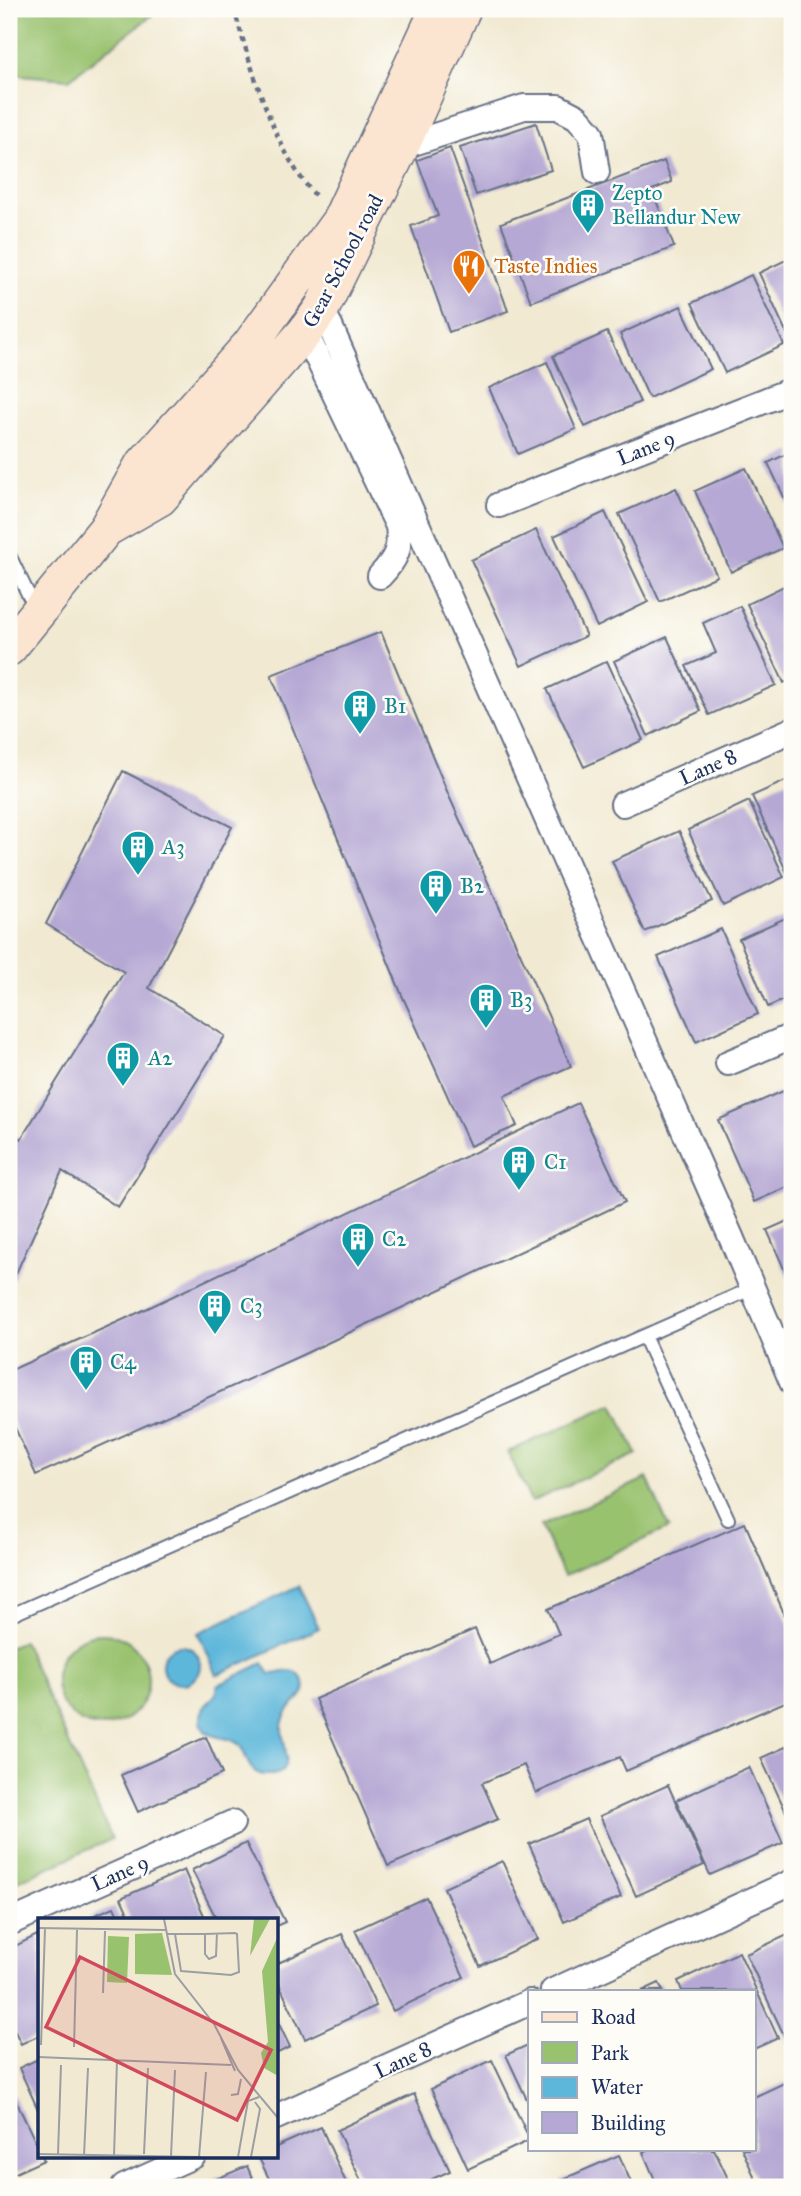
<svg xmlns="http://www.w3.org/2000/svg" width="801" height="2196" viewBox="0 0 801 2196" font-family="'IM FELL Great Primer',serif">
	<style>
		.green { fill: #99c26e; stroke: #5a7866; stroke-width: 2 }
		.water { fill: #5db7da; stroke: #3c739c; stroke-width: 2 }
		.building { fill: #b5a8d4 }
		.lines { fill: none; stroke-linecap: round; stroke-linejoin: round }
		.lane-casing { stroke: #667086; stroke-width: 16 }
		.street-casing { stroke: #667086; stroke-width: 28 }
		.secondary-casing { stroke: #667086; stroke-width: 38 }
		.path { stroke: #667086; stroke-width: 4.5; stroke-dasharray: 5 5; stroke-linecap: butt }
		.lane { stroke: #fff; stroke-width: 12 }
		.street { stroke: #fff; stroke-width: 24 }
		.secondary { stroke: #fce5d0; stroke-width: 35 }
		.labels { text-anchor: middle; stroke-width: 5; stroke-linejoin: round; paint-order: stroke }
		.culture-label { font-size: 21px; fill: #0d838f; stroke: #fdfcf7; text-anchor: start }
		.street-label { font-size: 21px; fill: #1b2f5e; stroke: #fdfcf7 }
		.food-label { font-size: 21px; fill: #c56008; stroke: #fdfcf7; text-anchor: start }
		.inset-road { fill: none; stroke: #9b9fa3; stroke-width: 2 }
		.view { fill: #d1495b; fill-opacity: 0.15; stroke: #d1495b; stroke-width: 3.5 }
		.inset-edge { fill: none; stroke: #1b2f5e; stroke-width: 3.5 }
	</style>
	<rect width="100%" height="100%" fill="#fdfcf7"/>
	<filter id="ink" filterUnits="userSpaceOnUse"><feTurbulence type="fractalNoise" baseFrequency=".0143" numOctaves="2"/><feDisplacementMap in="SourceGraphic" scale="14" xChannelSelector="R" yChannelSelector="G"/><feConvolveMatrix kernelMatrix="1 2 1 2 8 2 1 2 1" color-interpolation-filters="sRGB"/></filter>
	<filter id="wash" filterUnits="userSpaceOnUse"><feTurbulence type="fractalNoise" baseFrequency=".00686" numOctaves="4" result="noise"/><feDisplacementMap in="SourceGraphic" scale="28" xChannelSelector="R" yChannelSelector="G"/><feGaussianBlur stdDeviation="1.57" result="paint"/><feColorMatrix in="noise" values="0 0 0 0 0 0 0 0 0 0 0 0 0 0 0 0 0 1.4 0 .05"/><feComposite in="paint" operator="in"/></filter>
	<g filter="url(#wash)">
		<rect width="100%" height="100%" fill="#f1e9d1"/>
		<!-- green -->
		<path class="green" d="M9 9H160L69 79 9 74Z
			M613 1404 637 1454 531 1502 508 1452Z
			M647 1478 669 1528 564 1576 541 1526Z
			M56 1680a46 46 0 1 1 92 0a46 46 0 1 1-92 0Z
			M23 1641 112 1839 9 1885V1647Z"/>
		<!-- water -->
		<path class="water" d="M299 1586 319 1628 217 1675 198 1633Z
			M162 1665a19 19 0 1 1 38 0a19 19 0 1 1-38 0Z
			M263 1663 270 1674C278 1675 282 1671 290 1671 301 1672 309 1686 302 1695 294 1706 284 1710 282 1726 280 1740 301 1777 266 1775 242 1774 250 1745 231 1740 218 1736 200 1738 201 1717 202 1702 218 1700 218 1685Z"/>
		<g id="blocks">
			<!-- building -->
			<path class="building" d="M536 123 551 170 476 195 460 148Z
				M450 148 508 311 449 332 411 226 438 216 417 160Z
				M664 161 672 182 652 190 674 247 531 302 501 223Z
				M792 257V345L759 273Z
				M751 275 784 345 725 373 692 303Z
				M681 306 711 369 649 398 620 334Z
				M607 332 640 402 585 427 553 356Z
				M547 362 576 429 518 454 489 388Z
				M792 451V514L768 463Z
				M746 468 783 548 731 572 695 491Z
				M676 488 717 576 660 602 619 514Z
				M605 512 648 602 597 627 554 536Z
				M536 530 586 636 521 666 471 560Z
				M792 582V679L784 683 747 604Z
				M740 606 776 685 709 715 686 666 716 653 703 623Z
				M381 632 449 796 571 1066 504 1096 517 1126 470 1146 401 993 271 675Z
				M667 637 701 711 648 736 614 661Z
				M607 661 643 740 584 767 547 689Z
				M123 771 232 827 149 988 225 1036 118 1207 62 1171 9 1289V1133L21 1139 124 972 46 924Z
				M792 778V871L787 873 752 796Z
				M749 801 784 877 723 906 688 830Z
				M679 831 712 901 645 932 612 861Z
				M792 915V996L768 1007 739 939Z
				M721 929 758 1014 696 1042 658 957Z
				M783 1091 792 1113V1185L754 1202 718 1120Z
				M578 1103 625 1202 302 1355 36 1475 9 1414V1371L129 1317Z
				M792 1219V1287L767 1230Z
				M745 1523 792 1632V1699L626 1771 620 1757 536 1793 524 1765 482 1783 498 1819 388 1866 315 1699 475 1629 490 1664 559 1634 548 1609Z
				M206 1737 222 1774 138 1812 121 1775Z
				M792 1744V1825L761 1758Z
				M749 1767 783 1843 710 1875 676 1800Z
				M668 1785 704 1865 636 1896 600 1816Z
				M586 1819 621 1897 564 1922 529 1844Z
				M246 1843 285 1922 276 1926V1920H217L192 1870Z
				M502 1861 538 1939 480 1966 444 1888Z
				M184 1870 206 1920H131L121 1898Z
				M426 1897 464 1977 393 2011 355 1930Z
				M114 1907 120 1920H86L97 1914Z
				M792 1933V2045L789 2046 746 1954Z
				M342 1934 376 2006 305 2039 276 1978V1964Z
				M37 1935 40 1942V2035L21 2044 9 2019V1949Z
				M739 1952 778 2038 754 2049V1991H682L678 1981Z
				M659 1983 663 1991H642Z
				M276 2018 290 2047 276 2054Z
				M530 2044V2106L506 2055Z
				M40 2058V2114L19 2068Z
				M492 2060 530 2140 468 2169 431 2089Z
				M786 2082 792 2096V2187H759L742 2149H754V2097Z
				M9 2086 44 2160 9 2176Z
				M414 2094 450 2171 414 2187H364L337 2130Z
				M321 2127 348 2187H273L258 2156H276V2147Z
				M649 2149H714L732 2187H658L643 2152Z
				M619 2155 633 2187H565L561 2180Z
				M247 2166 256 2187H197Z"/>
		</g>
	</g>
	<g filter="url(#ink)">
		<use href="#blocks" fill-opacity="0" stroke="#667086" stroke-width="2"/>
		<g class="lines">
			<defs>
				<path id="lane" d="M9 555 29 596 40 609
					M645 1338 728 1519
					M9 1616 753 1288"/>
				<path id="street" d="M401 147 524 107H558L577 117 591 133 597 172
					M322 308 731 1237 792 1382
					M305 332 398 526C401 549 396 559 380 576
					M499 505 792 390
					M623 804 792 730
					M728 1063 792 1036
					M9 1923 232 1823
					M553 1991 792 1882
					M276 2117 530 2002
					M124 2187 193 2156"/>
				<path id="secondary" d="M106 529 160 498 305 332 322 308 401 147 463 9
					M9 648 106 529 141 467 249 346 340 220 438 9"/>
			</defs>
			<!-- lane casing -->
			<use href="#lane" class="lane-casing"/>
			<!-- street casing -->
			<use href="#street" class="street-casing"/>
			<!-- secondary casing -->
			<use href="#secondary" class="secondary-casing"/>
			<!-- path -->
			<path class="path" d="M234 9C250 64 275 153 315 195"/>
			<!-- lane -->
			<use href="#lane" class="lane"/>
			<!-- street -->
			<use href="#street" class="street"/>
			<!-- secondary -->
			<use href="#secondary" class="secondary"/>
		</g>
	</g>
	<!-- icons -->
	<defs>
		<symbol id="building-pin" viewBox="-11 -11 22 30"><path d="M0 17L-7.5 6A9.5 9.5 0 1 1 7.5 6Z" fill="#0f9aa8" stroke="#fdfcf7"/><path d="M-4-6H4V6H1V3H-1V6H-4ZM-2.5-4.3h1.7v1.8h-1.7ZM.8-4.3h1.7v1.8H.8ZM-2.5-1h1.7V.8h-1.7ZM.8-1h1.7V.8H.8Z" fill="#fff"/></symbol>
		<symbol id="restaurant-pin" viewBox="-11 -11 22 30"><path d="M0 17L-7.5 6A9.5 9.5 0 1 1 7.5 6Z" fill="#e8710a" stroke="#fdfcf7"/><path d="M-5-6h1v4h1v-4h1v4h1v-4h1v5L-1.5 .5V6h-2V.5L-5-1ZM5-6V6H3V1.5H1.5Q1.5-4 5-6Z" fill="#fff"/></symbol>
	</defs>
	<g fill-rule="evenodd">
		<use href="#building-pin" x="569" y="186" width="38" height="52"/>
		<use href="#restaurant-pin" x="450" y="247" width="38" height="52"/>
		<use href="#building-pin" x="341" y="687" width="38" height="52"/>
		<use href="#building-pin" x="119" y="828" width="38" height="52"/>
		<use href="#building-pin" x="417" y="867" width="38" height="52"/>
		<use href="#building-pin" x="467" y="981" width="38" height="52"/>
		<use href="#building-pin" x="104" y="1039" width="38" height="52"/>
		<use href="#building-pin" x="500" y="1143" width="38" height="52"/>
		<use href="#building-pin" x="339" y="1220" width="38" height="52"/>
		<use href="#building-pin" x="196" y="1287" width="38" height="52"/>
		<use href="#building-pin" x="67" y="1343" width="38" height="52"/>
	</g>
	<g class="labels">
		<!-- culture labels -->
		<g class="culture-label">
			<text x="612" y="200">Zepto<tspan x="612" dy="24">Bellandur New</tspan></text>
			<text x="384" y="713">B1</text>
			<text x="162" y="854">A3</text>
			<text x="460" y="893">B2</text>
			<text x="510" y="1007">B3</text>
			<text x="148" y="1065">A2</text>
			<text x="544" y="1169">C1</text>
			<text x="382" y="1246">C2</text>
			<text x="240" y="1313">C3</text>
			<text x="110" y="1369">C4</text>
		</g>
		<!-- street labels -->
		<g class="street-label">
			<text transform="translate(343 261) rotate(-62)" y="7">Gear School road</text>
			<text transform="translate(646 448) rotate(-22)" y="7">Lane 9</text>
			<text transform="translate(708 767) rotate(-24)" y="7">Lane 8</text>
			<text transform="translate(120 1873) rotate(-24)" y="7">Lane 9</text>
			<text transform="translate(403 2060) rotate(-25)" y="7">Lane 8</text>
		</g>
		<!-- food labels -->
		<g class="food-label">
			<text x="494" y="273">Taste Indies</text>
		</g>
	</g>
	<!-- overview -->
	<g transform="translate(38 1918)">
		<rect width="240" height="240" fill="#f1e9d1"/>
		<path d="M216 1H232L212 38 215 10ZM124 15 134 57 97 56V16ZM70 18 91 19 89 65 69 64ZM240 18V158L226 150 223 135 230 124 224 53Z" fill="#99c26e"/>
		<path class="inset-road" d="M126 1 137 56 176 106 200 152 240 200M0 10 128 12M128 16H167L197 15 199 16 201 54 193 57 143 53 137 16M167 16V36L171 41 178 38 179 15M65 75 67 13M183 120 197 153M3 127 7 11M36 129 39 12M0 139 193 147M193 177 200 176 203 161M0 236 163 239M20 236 23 147M106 236 110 150M46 238 50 150M76 238 79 142M133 238 137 152M161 239 168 154M200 239 210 183 221 179M213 239 222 191 217 184"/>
		<path class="view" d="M42 39 233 132 199 202 8 109Z"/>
		<rect width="240" height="240" class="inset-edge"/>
	</g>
	<!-- margin -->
	<rect width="801" height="2196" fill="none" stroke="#fdfcf7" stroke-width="35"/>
	<!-- legend -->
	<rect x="528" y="1990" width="228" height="161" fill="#fdfcf7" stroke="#a3aaba" stroke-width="2"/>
	<rect x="542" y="2012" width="35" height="10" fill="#fce5d0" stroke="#a3aaba" stroke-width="2"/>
	<text x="591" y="2024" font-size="21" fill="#1b2f5e">Road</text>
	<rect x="542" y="2042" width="35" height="21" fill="#99c26e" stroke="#a3aaba" stroke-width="2"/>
	<text x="591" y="2060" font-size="21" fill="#1b2f5e">Park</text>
	<rect x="542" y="2077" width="35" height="21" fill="#5db7da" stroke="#a3aaba" stroke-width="2"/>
	<text x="591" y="2094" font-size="21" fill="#1b2f5e">Water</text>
	<rect x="542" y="2112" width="35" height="21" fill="#b5a8d4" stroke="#a3aaba" stroke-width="2"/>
	<text x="591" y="2130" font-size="21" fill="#1b2f5e">Building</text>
</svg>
